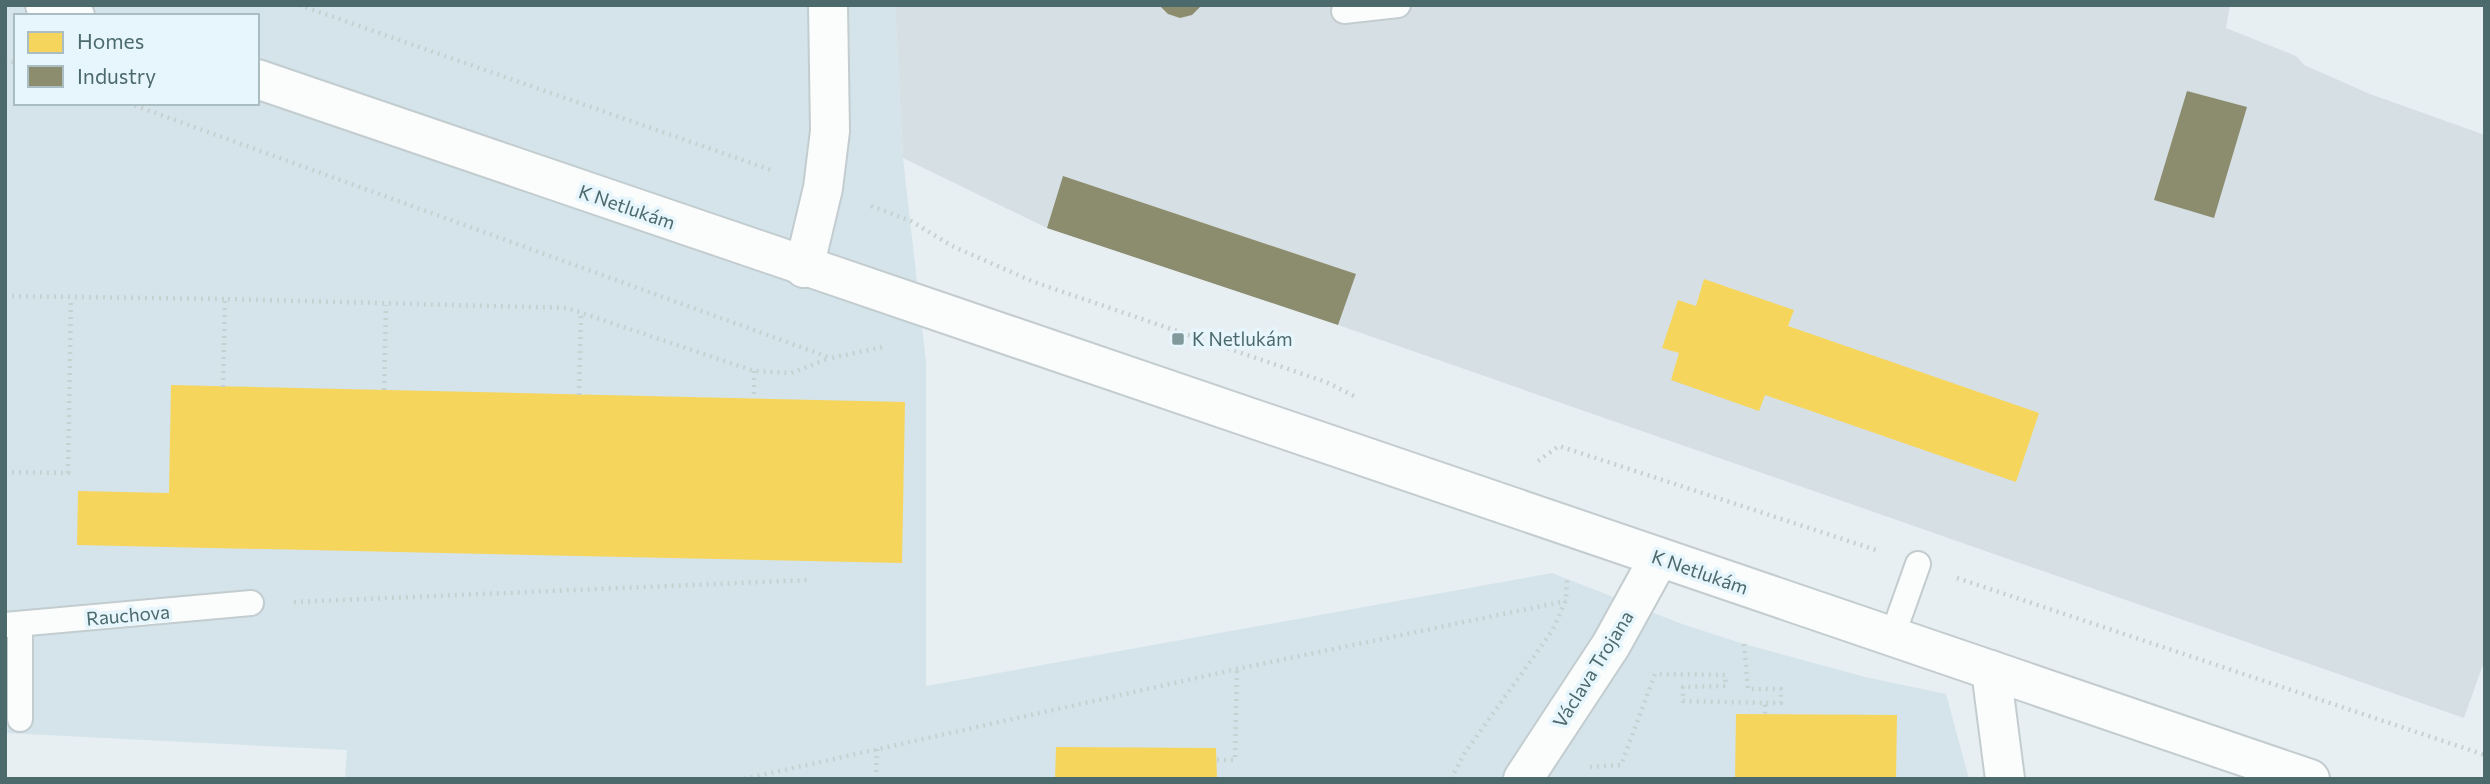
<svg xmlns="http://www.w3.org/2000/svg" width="2490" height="784" viewBox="0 0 2490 784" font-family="Commissioner,sans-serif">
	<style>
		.residential { fill: #d4e4ea; fill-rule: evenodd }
		.industrial { fill: #d6e0e4 }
		.homes { fill: #f6d55c }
		.industry { fill: #8c8c6e }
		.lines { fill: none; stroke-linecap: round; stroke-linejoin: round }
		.service-casing { stroke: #c3cccf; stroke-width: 28 }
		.minor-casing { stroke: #c3cccf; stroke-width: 42 }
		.tertiary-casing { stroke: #c3cccf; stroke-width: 42 }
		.path { stroke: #c6d1d2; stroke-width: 4.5; stroke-dasharray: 2 5; stroke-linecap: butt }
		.service { stroke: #fbfdfd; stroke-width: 24 }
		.minor { stroke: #fbfdfd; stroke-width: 38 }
		.tertiary { stroke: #fbfdfd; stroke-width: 38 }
		.poi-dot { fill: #82999b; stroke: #e7f5fc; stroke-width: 2.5 }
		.labels { text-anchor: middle; stroke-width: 7; stroke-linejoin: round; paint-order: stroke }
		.street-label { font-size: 19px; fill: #4c6a6c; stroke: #e7f5fc }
		.poi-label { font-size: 19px; fill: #4c6a6c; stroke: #e7f5fc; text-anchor: start }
	</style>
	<rect width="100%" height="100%" fill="#e7eff3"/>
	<!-- residential -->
	<path class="residential" d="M5 5H895L903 158 926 362V686L1552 573 1682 624 1744 644 1865 677 1946 694 1969 779H345L347 750 5 733ZM16 16H257V103H16Z"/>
	<!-- industrial -->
	<path class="industrial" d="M895 5H2230L2226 28 2296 56 2304 65 2370 94 2485 135V659L2464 718 1338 325 1047 228 903 158Z"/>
	<!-- homes -->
	<path class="homes" d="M1704 279 1794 310 1788 326 2039 413 2016 482 1765 395 1759 411 1671 380 1679 353 1662 348 1678 300 1696 306Z
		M171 385 905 402 902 563 77 545 78 491 169 493Z
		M1736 714 1897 715 1896 779H1735Z
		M1056 747 1216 748 1217 779H1055Z"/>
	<!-- industry -->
	<path class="industry" d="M1159 5H1202L1192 15 1180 18 1168 14Z
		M2187 91 2247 107 2214 218 2154 200Z
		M1063 176 1356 274 1338 325 1047 228Z"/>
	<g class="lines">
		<defs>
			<path id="service" d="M1344 11 1398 5
				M5 625 251 603
				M1892 637 1918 564
				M20 719V625"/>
			<path id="minor" d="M804 268 823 188 830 131 828 5
				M1991 670 2005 779
				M1523 779 1611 645 1659 558"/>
			<path id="tertiary" d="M45 5 75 16
				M257 79 2310 779"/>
		</defs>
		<!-- service casing -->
		<use href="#service" class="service-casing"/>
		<!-- minor casing -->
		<use href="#minor" class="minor-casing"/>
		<!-- tertiary casing -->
		<use href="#tertiary" class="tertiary-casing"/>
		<!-- path -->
		<path class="path" d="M299 5 774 171
			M5 59 16 63
			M128 103 831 358 883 347
			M871 206 911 221 952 246 1034 282 1326 382 1354 396
			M5 296 225 299
			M754 371V399
			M223 387 225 299 567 308 754 371 791 373 830 358
			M384 390 386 305
			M579 395 581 313
			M1538 461 1559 446 1876 550
			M5 472 68 473 71 298
			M1957 578 2485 755
			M294 602 809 580
			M1744 644 1748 689H1781V703H1765
			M1217 760H1235L1237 669
			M1590 767 1621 765 1655 674 1725 675 1726 686 1683 687V701L1765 703V714
			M744 779 1237 669 1566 601
			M876 779 877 748
			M1451 779 1464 754 1552 631 1566 600 1567 580"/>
		<!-- service -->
		<use href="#service" class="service"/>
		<!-- minor -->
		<use href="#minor" class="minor"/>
		<!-- tertiary -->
		<use href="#tertiary" class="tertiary"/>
	</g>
	<!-- markers -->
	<rect class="poi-dot" x="1171" y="332" width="14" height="14" rx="3.5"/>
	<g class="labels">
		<!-- street labels -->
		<g class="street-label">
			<text transform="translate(627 207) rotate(19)" y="7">K Netlukám</text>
			<text transform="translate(1700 572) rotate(19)" y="7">K Netlukám</text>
			<text transform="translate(128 615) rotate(-5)" y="7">Rauchova</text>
			<text transform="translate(1593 669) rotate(-58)" y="7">Václava Trojana</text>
		</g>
		<!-- poi labels -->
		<g class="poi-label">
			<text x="1192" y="346">K Netlukám</text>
		</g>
	</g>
	<!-- border -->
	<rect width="2490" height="784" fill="none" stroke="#4c6a6c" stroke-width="14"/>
	<!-- legend -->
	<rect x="14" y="14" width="245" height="91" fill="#e7f5fc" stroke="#a9bdc2" stroke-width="2"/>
	<rect x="28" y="32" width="35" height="21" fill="#f6d55c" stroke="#a9bdc2" stroke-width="2"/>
	<text x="77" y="49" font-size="21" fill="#4c6a6c">Homes</text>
	<rect x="28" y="66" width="35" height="21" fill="#8c8c6e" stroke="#a9bdc2" stroke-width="2"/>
	<text x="77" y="84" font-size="21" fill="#4c6a6c">Industry</text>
</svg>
